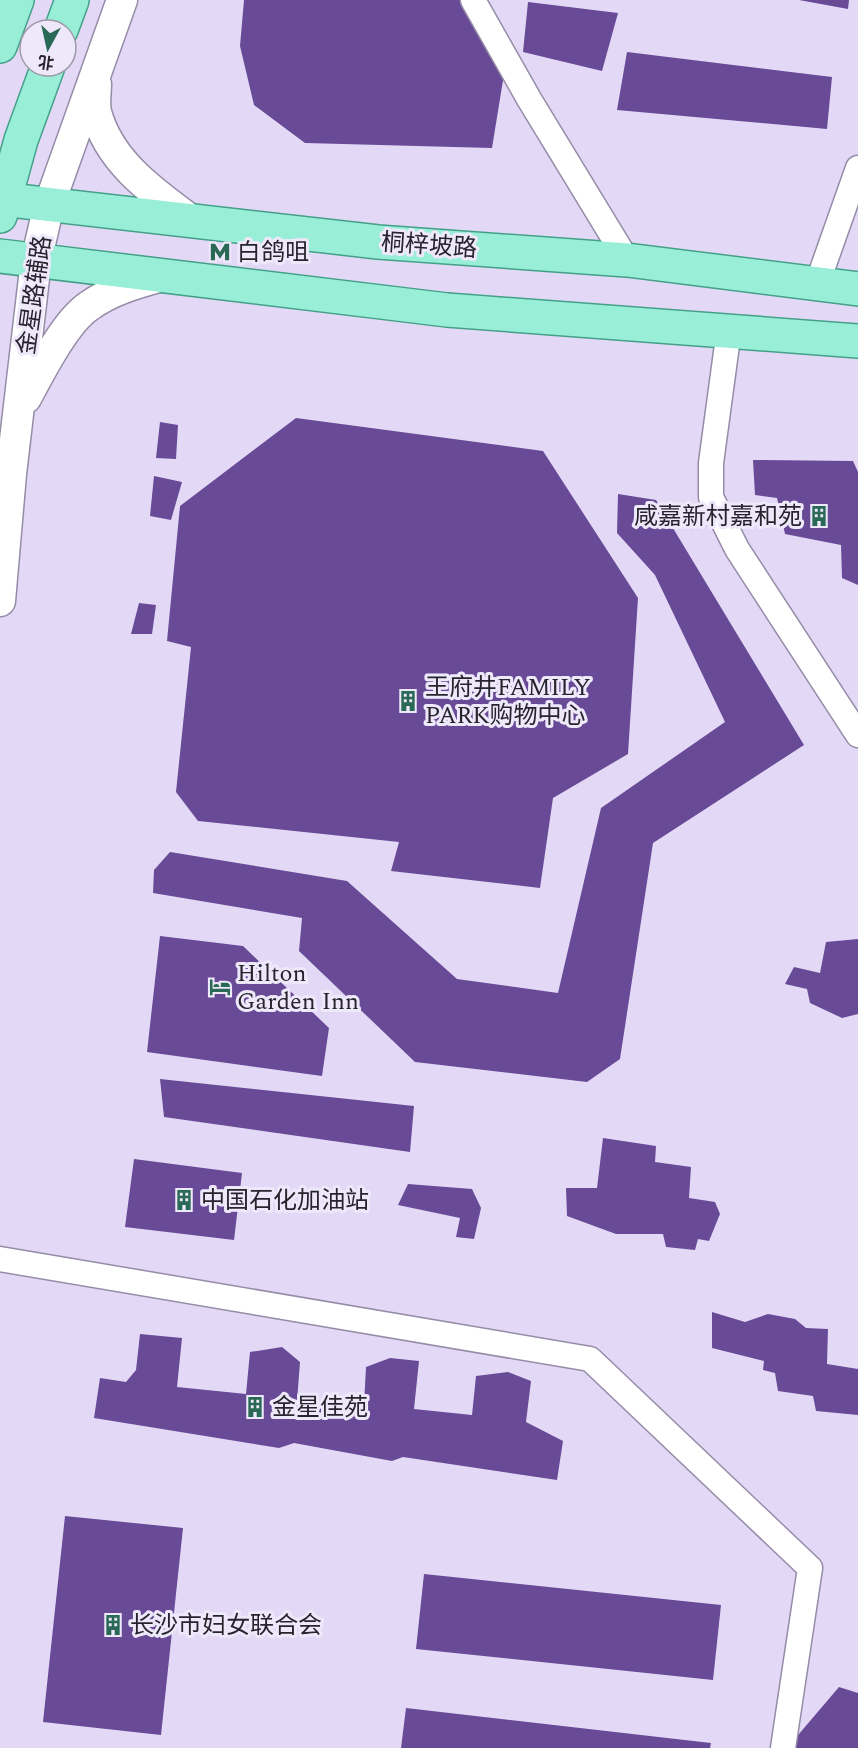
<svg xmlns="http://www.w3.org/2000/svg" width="858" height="1748" viewBox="0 0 858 1748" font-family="Spectral,'Noto Sans SC',serif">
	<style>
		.building { fill: #684a96 }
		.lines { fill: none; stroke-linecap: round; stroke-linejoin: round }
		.minor-casing { stroke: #958ca7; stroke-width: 27 }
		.tertiary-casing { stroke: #958ca7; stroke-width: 33 }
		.primary-casing { stroke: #44a089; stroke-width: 36 }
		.minor { stroke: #fff; stroke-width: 24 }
		.tertiary { stroke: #fff; stroke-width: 30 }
		.primary { stroke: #98eed6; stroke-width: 33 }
		.labels { text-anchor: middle; stroke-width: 6; stroke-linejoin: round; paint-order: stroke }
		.street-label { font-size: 24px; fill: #27242e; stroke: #eee9fa }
		.poi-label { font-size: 24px; fill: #27242e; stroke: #eee9fa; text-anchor: start }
	</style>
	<rect width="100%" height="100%" fill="#e3d9f7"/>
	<!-- building -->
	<path class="building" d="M244 0H480L505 68 492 148 305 143 254 105 240 46Z
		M799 0H849L848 9Z
		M528 2 618 13 602 71 523 52Z
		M627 52 832 77 827 129 617 110Z
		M296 418 543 451 638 598 628 754 553 798 540 888 391 871 399 842 198 821 176 792 191 647 167 641 180 506Z
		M160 422 178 425 176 459 156 458Z
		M753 460 853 461 858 472V585L842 578 841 545 785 534 777 498 755 495Z
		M154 476 182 482 171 520 150 516Z
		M618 494 656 500 804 745 653 843 620 1059 587 1082 415 1062 299 951 302 918 153 893 154 870 170 852 347 881 457 979 558 993 601 808 725 722 655 575 617 533Z
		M139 603 156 605 152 634H131Z
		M160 936 243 946 329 1028 322 1076 147 1052Z
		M858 939V1014L842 1018 810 1003 807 989 785 984 794 967 820 973 826 942Z
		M160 1079 414 1106 410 1152 164 1117Z
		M603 1138 656 1146 655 1162 691 1167 689 1198 715 1202 720 1214 709 1241 698 1239 695 1250 666 1247 663 1234H616L567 1216 566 1188H597Z
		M134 1159 242 1173 234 1240 125 1227Z
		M408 1184 472 1189 481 1208 474 1239 456 1237 460 1218 398 1205Z
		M712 1312 745 1322 768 1314 795 1319 806 1328 828 1329 827 1364 858 1369V1415L816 1411 813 1396 778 1391 775 1373 763 1370 764 1361 712 1348Z
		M140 1334 182 1338 177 1387 246 1394 250 1352 282 1347 300 1362 297 1401 364 1405 366 1367 390 1358 419 1361 414 1409 472 1415 476 1376 508 1372 531 1381 526 1422 563 1441 557 1480 403 1457 392 1461 294 1443 279 1448 94 1418 100 1378 126 1382 136 1370Z
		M65 1516 183 1528 161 1735 43 1722Z
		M424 1574 721 1605 713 1680 416 1649Z
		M839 1687 858 1693V1748H787Z
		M406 1708 711 1743 710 1748H401Z"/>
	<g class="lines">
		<defs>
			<path id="minor" d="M473 0 529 99 627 260
				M817 284 858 168
				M729 330 711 463V497L737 549 858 735
				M0 1259 590 1359 810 1568 783 1748"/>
			<path id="tertiary" d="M96 84C96 92 94 103 96 112 109 162 153 192 192 221
				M26 398C40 372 65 322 89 306 111 290 137 283 162 276
				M0 601 11 474 36 261 49 205 122 0"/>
			<path id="primary" d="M61 30 72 0
				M0 46 17 0
				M0 199 378 242 627 260 858 289
				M0 216 21 140 48 66
				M0 256 447 310 858 341"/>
		</defs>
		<!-- minor casing -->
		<use href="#minor" class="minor-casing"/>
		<!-- tertiary casing -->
		<use href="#tertiary" class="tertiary-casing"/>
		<!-- primary casing -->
		<use href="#primary" class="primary-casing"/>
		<!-- minor -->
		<use href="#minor" class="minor"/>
		<!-- tertiary -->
		<use href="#tertiary" class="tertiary"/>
		<!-- primary -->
		<use href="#primary" class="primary"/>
	</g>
	<!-- icons -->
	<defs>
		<symbol id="metro-bare" viewBox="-9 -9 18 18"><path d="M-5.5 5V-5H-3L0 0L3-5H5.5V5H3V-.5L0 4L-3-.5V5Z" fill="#2a6956" stroke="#eee9fa" stroke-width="2.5" paint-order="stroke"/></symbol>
		<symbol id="building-bare" viewBox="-9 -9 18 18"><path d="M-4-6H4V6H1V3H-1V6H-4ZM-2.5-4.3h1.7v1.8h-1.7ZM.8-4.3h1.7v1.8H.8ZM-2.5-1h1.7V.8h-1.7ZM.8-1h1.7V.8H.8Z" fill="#2a6956" stroke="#eee9fa" stroke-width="2.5" paint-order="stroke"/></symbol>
		<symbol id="hotel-bare" viewBox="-9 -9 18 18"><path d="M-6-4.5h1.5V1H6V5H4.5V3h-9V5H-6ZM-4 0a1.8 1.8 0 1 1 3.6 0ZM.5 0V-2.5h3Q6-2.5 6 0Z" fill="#2a6956" stroke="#eee9fa" stroke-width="2.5" paint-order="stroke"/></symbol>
	</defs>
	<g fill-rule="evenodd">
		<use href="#metro-bare" x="205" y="237" width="30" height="30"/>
		<use href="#building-bare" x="804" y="501" width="30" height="30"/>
		<use href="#building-bare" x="393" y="686" width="30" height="30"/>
		<use href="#hotel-bare" x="205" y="972" width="30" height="30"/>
		<use href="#building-bare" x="169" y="1185" width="30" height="30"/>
		<use href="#building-bare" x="240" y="1392" width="30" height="30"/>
		<use href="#building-bare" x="98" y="1610" width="30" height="30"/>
	</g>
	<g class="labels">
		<!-- street labels -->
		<g class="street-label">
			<text transform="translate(429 245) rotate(4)" y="8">桐梓坡路</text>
			<text transform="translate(34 295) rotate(-82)" y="8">金星路辅路</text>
		</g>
		<!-- poi labels -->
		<g class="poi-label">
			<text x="237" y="260">白鸽咀</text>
			<text x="802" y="524" text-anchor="end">咸嘉新村嘉和苑</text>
			<text x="425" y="695">王府井FAMILY<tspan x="425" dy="28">PARK购物中心</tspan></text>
			<text x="237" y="981">Hilton<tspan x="237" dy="28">Garden Inn</tspan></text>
			<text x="201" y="1208">中国石化加油站</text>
			<text x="272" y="1415">金星佳苑</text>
			<text x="130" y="1633">长沙市妇女联合会</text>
		</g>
	</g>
	<!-- north arrow -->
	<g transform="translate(48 48) rotate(188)"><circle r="28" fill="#eee9fa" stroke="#9e9aa8" stroke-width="1.5"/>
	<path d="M0-4.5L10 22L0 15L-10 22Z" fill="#2a6956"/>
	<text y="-9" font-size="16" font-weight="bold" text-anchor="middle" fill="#27242e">北</text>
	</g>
</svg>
